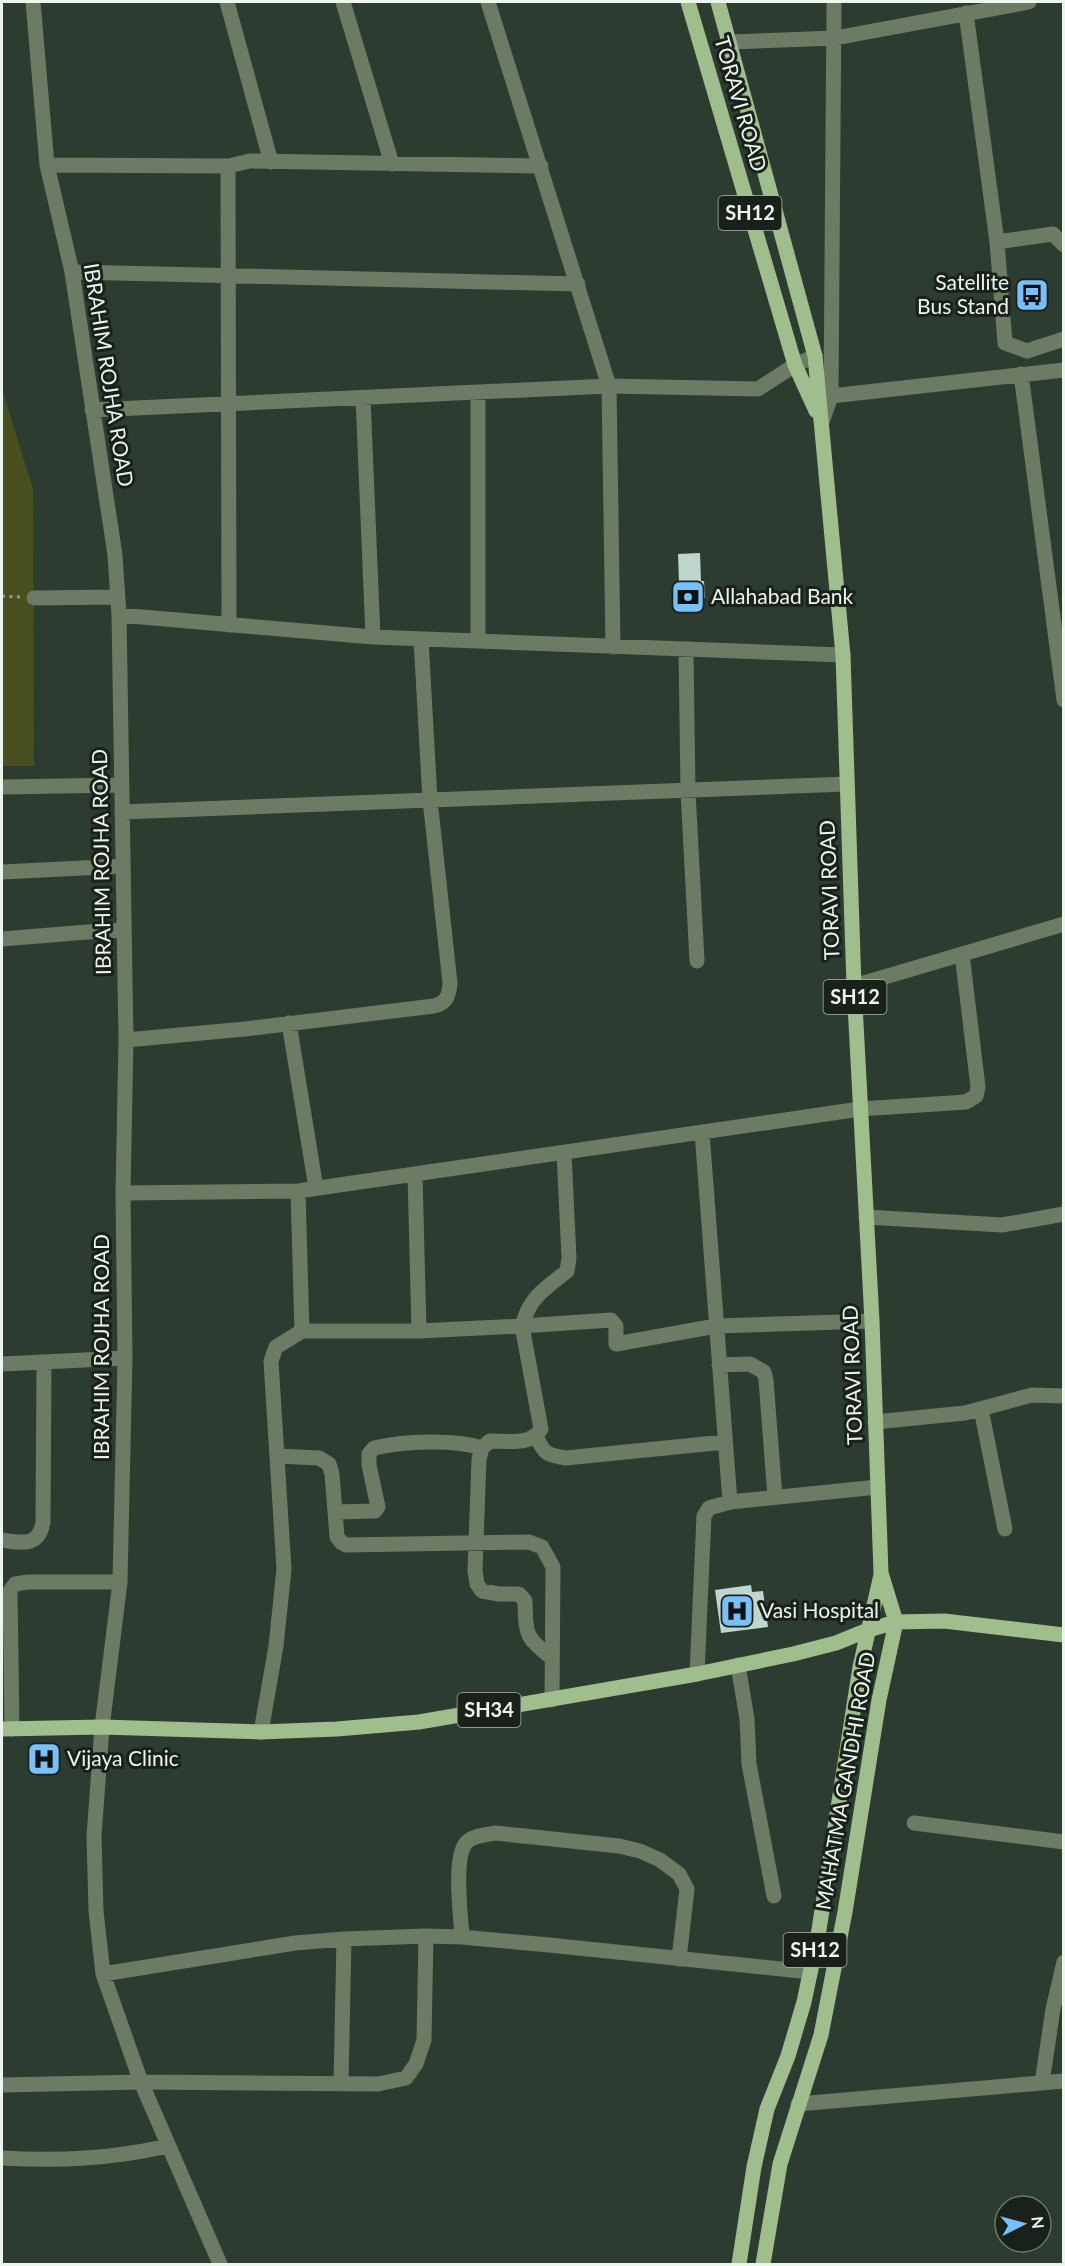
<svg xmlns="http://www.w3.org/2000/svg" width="1065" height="2266" viewBox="0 0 1065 2266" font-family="Lato,sans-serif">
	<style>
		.green { fill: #494f1f }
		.building { fill: #bed6cd }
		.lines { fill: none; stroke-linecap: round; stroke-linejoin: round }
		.path { stroke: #8e9a91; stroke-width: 3; stroke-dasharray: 3 4.5; stroke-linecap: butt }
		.minor { stroke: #6c7b63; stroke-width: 15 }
		.major { stroke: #a0bd8d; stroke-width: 15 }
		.labels { text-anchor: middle; stroke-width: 6; stroke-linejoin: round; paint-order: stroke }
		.shield { fill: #1a211b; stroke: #adb5af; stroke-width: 1.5 }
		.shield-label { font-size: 20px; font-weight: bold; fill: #ecf5ee }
		.street-label { font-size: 21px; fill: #ecf5ee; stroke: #1a211b }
		.poi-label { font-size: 21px; fill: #ecf5ee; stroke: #1a211b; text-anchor: start }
	</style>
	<rect width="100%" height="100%" fill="#2c3c30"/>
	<!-- green -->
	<path class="green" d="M2 389 33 489 34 766H2Z"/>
	<!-- building -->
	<path class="building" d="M700 553 701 581H704L705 598H702L703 610 680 611 678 554Z
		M751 1585 752 1592 763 1591 768 1627 721 1633 715 1590Z
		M36 1750H53V1766H36Z"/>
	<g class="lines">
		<!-- path -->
		<path class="path" d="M2 596 20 597"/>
		<!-- minor -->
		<path class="minor" d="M33 2 47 165 72 272 115 555 119 615 126 1040 123 1193 125 1358 120 1582 102 1727 94 1836 96 1911 103 1974 141 2082 220 2264
			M227 2 271 162
			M343 2 392 164
			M488 2 609 386 613 647
			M966 13 997 242 1005 343 1027 351 1064 339
			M731 42 835 38 1029 2
			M47 165 228 166 250 161 541 166
			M228 166 229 625
			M997 242 1053 234 1064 245
			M72 272 578 284
			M1021 374 1064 700
			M831 396 1064 370
			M363 398 373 637
			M92 410 609 386 758 389 795 365 815 356
			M822 422 831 396 834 2
			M34 598 118 597
			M119 615 373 637 843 655
			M478 641V392
			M686 649 688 791 697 961
			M2 787 122 785
			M122 812 430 800 421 639
			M2 872 123 866
			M2 939 124 929
			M854 986 1064 924
			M289 1023 316 1188
			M126 1040 245 1029 434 1006C447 1003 449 995 450 983L430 800 847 784
			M702 1132 730 1502
			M415 1174 419 1331
			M298 1191 302 1331H419L522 1326C530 1296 544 1290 567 1271L569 1258 564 1153
			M123 1193 298 1191 860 1109 966 1102 976 1096 978 1087 962 954
			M866 1217 1002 1225 1064 1214
			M2 1364 125 1358
			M719 1365 750 1364 764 1372 766 1380 775 1497
			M981 1409 1005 1529
			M875 1422 965 1413 1032 1395 1064 1396
			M536 1436C544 1454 547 1455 566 1458L725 1442
			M277 1456 319 1458 329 1464 332 1474 337 1537 341 1542 346 1545 529 1542 542 1547 553 1567 552 1700
			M335 1512 375 1511 378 1507 369 1465V1454L374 1448C403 1441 454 1439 482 1448
			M2 1540C22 1543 39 1547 43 1522L44 1362
			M552 1658C525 1637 526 1635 525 1601L519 1594H499L482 1591 477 1584 475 1571 479 1459 482 1448 490 1441C508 1441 531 1446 541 1429L522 1326 611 1320 616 1326V1344L716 1326 872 1321
			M738 1665 747 1719 749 1764 774 1896
			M697 1674 704 1516 709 1508 730 1502 878 1487
			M12 1729 10 1591 15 1584 28 1582H120
			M261 1732 276 1646 284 1569 271 1361 276 1347 302 1331
			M914 1823 1064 1842
			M462 1937C461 1917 452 1853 468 1841 475 1835 486 1835 495 1833L619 1846 640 1851 660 1860 679 1874 687 1889 679 1959
			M103 1974 295 1943 344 1939 426 1936 462 1937 549 1945 810 1972
			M1042 2083 1053 2009 1064 1962
			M341 2084 344 1939
			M2 2085 141 2082 378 2084 406 2078 416 2064 424 2040 426 1936
			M798 2104 1064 2081
			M2 2158C60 2161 111 2159 168 2146"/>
		<!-- major -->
		<path class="major" d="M688 2 795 365 816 411
			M718 2 815 356 843 655 854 986 872 1321 881 1573 896 1622 879 1700 845 1912 821 2035 780 2164 763 2264
			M2 1729 102 1727 261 1732 337 1729 419 1722 697 1674 793 1654 836 1643 868 1630 896 1622 944 1621 1064 1635
			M739 2264 754 2167 767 2109 788 2056 804 2002 818 1936 860 1667 881 1575"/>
	</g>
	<!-- icons -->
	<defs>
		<symbol id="bus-square" viewBox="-11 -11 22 22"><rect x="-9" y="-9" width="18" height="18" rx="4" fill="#79bff8" stroke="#1a211b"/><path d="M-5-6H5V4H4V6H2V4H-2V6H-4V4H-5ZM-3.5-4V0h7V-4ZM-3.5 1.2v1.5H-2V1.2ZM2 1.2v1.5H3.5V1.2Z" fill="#111"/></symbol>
		<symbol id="bank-square" viewBox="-11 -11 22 22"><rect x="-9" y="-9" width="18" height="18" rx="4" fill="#79bff8" stroke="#1a211b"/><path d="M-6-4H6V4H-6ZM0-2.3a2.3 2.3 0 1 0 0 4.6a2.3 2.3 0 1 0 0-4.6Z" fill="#111"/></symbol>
		<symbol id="hospital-square" viewBox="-11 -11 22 22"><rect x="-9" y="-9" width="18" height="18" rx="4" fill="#79bff8" stroke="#1a211b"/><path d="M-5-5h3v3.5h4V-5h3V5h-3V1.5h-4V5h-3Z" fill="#111"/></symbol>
	</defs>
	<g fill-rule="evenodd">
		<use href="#bus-square" x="1013" y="276" width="38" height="38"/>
		<use href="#bank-square" x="669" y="578" width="38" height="38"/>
		<use href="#hospital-square" x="718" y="1592" width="38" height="38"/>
		<use href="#hospital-square" x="25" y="1740" width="38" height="38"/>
	</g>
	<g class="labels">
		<!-- shield labels -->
		<g class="shield">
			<rect x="718.5" y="196" width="63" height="34" rx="4.5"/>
			<rect x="823.5" y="980" width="63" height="34" rx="4.5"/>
			<rect x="457.5" y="1693" width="63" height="34" rx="4.5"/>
			<rect x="783.5" y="1933" width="63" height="34" rx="4.5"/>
		</g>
		<g class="shield-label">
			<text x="750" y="220">SH12</text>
			<text x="855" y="1004">SH12</text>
			<text x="489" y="1717">SH34</text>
			<text x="815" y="1957">SH12</text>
		</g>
		<!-- street labels -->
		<g class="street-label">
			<text transform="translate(740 104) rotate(74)" y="7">TORAVI ROAD</text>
			<text transform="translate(108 375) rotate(81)" y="7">IBRAHIM ROJHA ROAD</text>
			<text transform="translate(102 862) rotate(-91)" y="7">IBRAHIM ROJHA ROAD</text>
			<text transform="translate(830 890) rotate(-92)" y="7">TORAVI ROAD</text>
			<text transform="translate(102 1347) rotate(-90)" y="7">IBRAHIM ROJHA ROAD</text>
			<text transform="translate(853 1375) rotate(-92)" y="7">TORAVI ROAD</text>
			<text transform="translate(846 1781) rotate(-80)" y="7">MAHATMA GANDHI ROAD</text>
		</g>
		<!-- poi labels -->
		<g class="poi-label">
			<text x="1009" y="290" text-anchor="end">Satellite<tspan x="1009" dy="24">Bus Stand</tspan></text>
			<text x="711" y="604">Allahabad Bank</text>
			<text x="760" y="1618">Vasi Hospital</text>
			<text x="67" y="1766">Vijaya Clinic</text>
		</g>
	</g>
	<!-- border -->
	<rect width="1065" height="2266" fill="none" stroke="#ecf5ee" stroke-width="6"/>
	<!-- north arrow -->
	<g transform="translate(1023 2224) rotate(84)"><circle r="28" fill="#1a211b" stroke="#6e766f" stroke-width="1.5"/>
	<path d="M0-4.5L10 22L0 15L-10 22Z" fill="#79bff8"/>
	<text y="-9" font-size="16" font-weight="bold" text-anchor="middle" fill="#ecf5ee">N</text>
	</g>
</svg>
